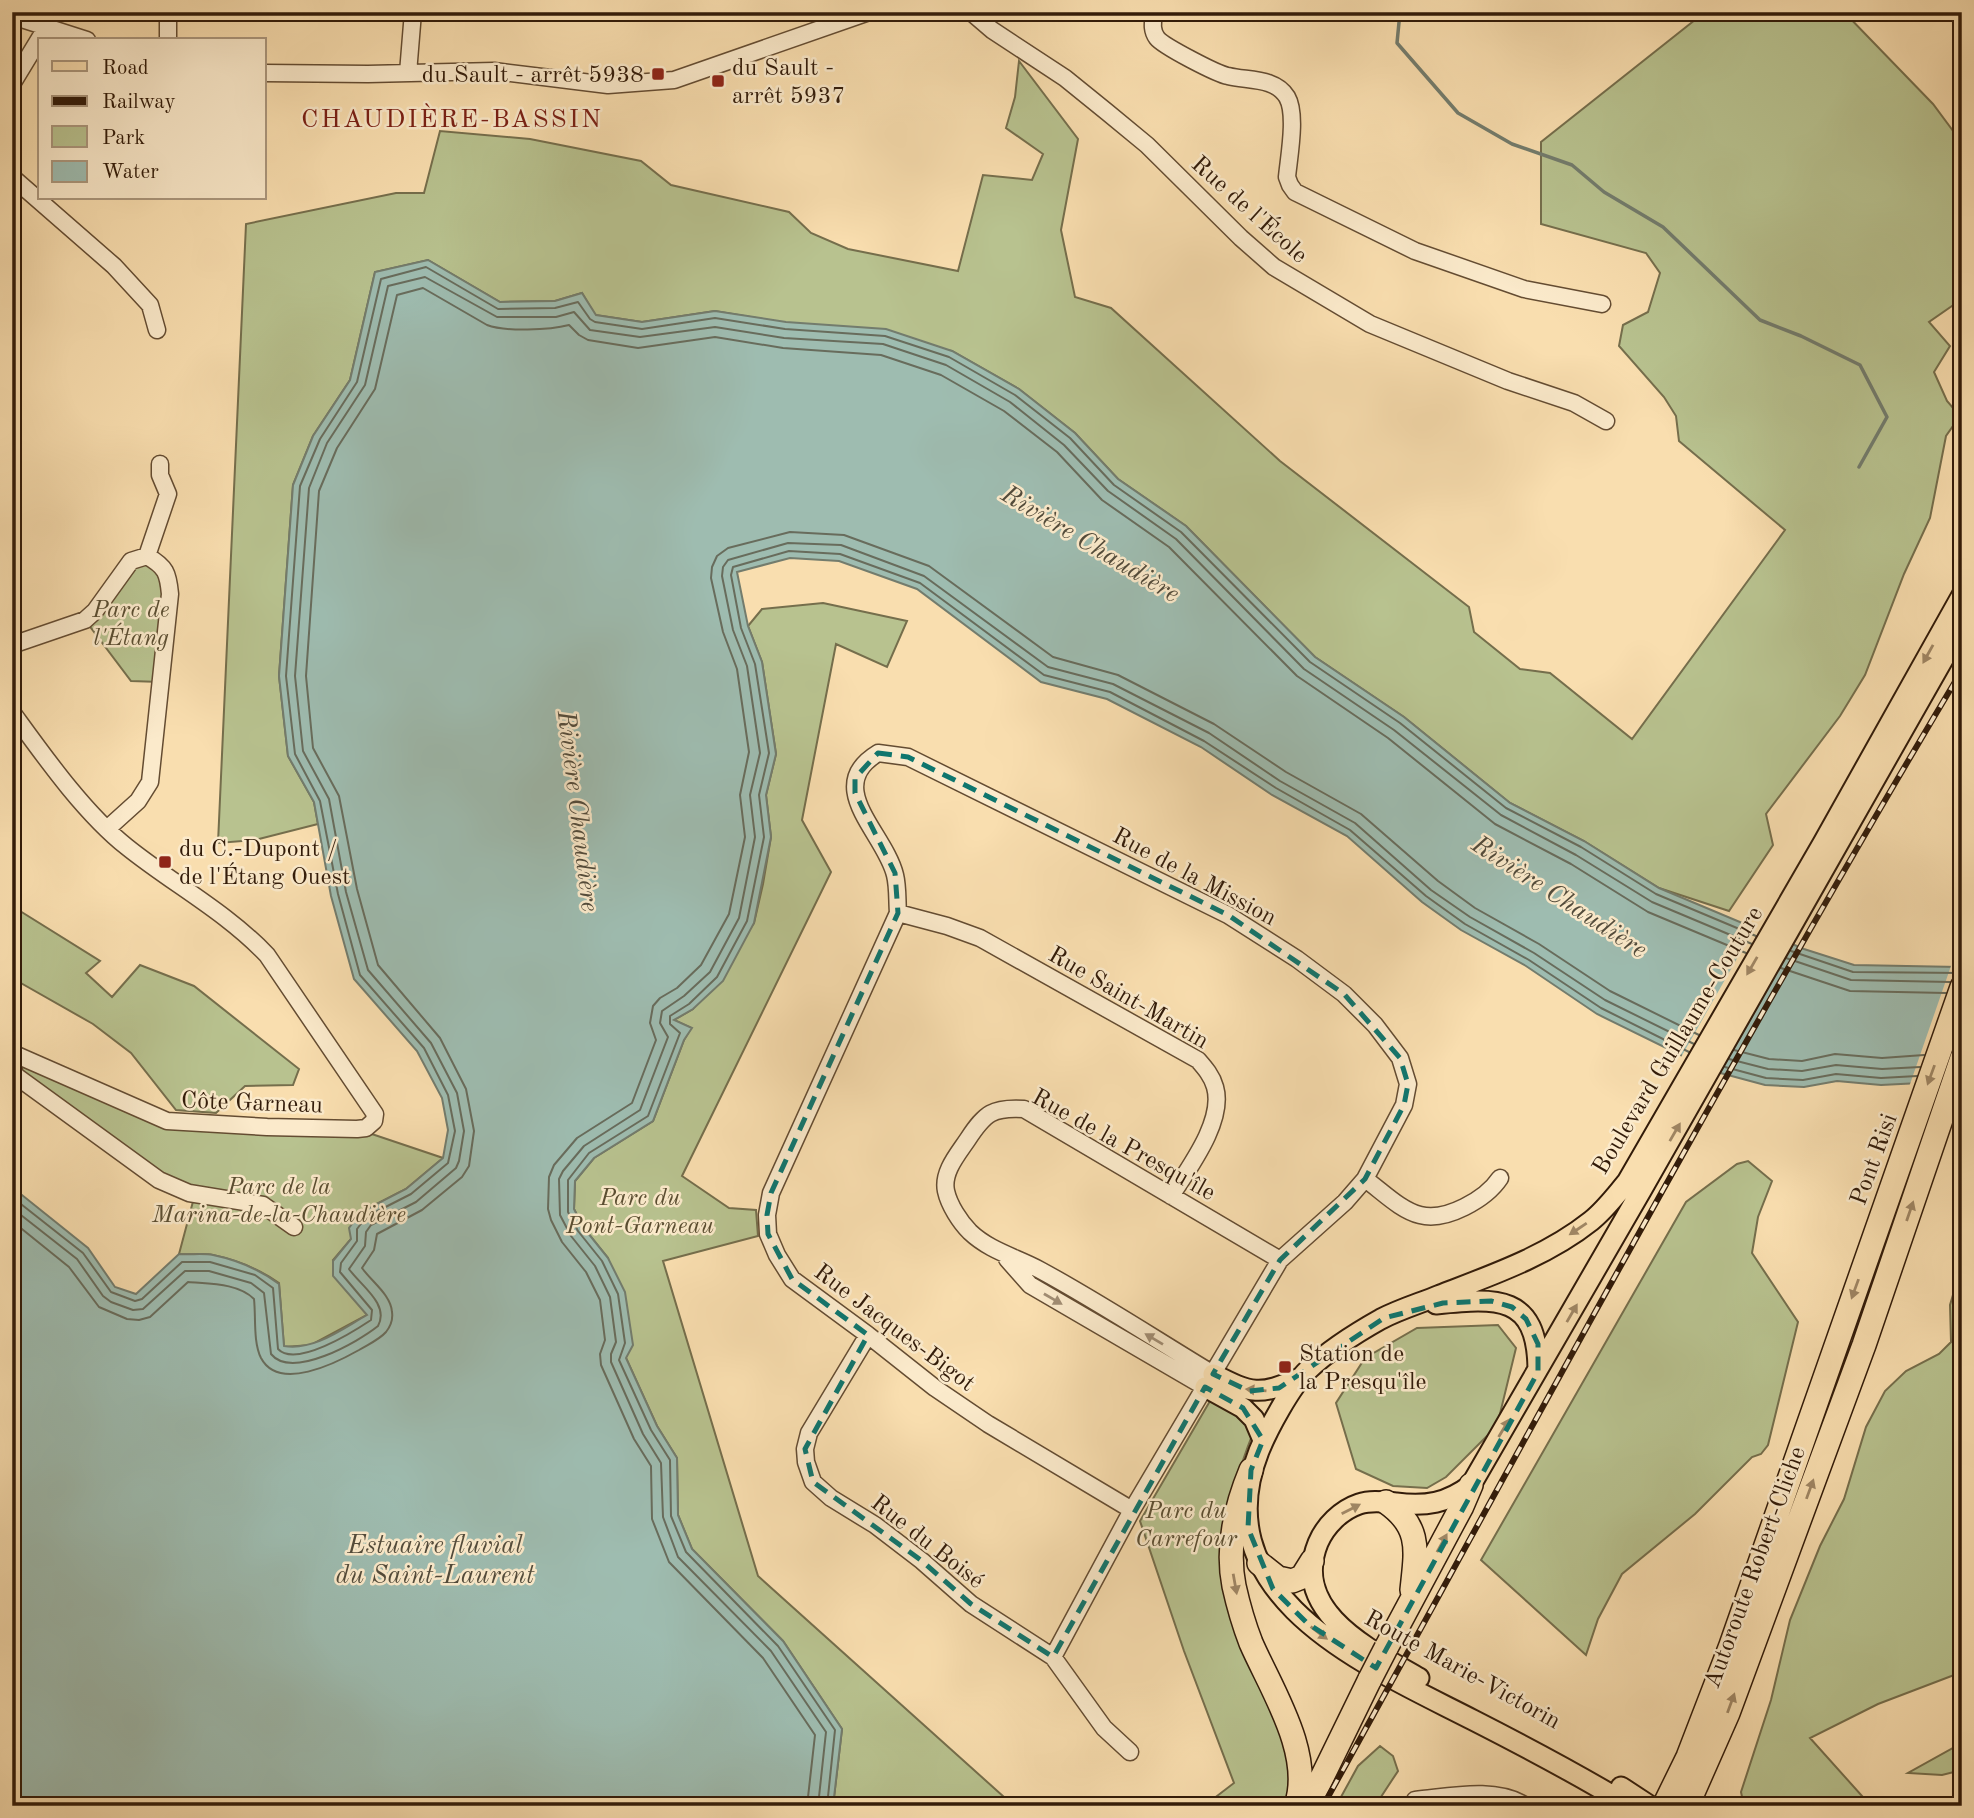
<svg xmlns="http://www.w3.org/2000/svg" width="1974" height="1818" viewBox="0 0 1974 1818" font-family="'Old Standard TT',serif">
	<style>
		.green { fill: #b8c28f; stroke: #756e4c; stroke-width: 2 }
		.water { fill: #9ebcb0; stroke: #737c6d; stroke-width: 2 }
		.pier { fill: #f9deaf }
		.lines { fill: none; stroke-linecap: round; stroke-linejoin: round }
		.shore { stroke: #686c5c; stroke-width: 2 }
		.stream { stroke: #737c6d; stroke-width: 3.5 }
		.minor-casing { stroke: #644c32; stroke-width: 19 }
		.major-casing { stroke: #321b09; stroke-width: 23 }
		.highway-casing { stroke: #321b09; stroke-width: 26 }
		.minor { stroke: #fbeacb; stroke-width: 16 }
		.major { stroke: #f9deaf; stroke-width: 19 }
		.highway { stroke: #f9deaf; stroke-width: 23 }
		.rail-casing { stroke: #321b09; stroke-width: 6 }
		.rail { stroke: #fbeacb; stroke-width: 3.5; stroke-dasharray: 10; stroke-linecap: butt }
		.highway-bridge-casing { stroke: #321b09; stroke-width: 26; stroke-linecap: butt }
		.highway-bridge { stroke: #f9deaf; stroke-width: 23 }
		.oneway { fill: #9f8664 }
		.oneway2 { fill: #a18d74 }
		.marked { fill: none; stroke: #0f766e; stroke-width: 5; stroke-dasharray: 14 9; stroke-linejoin: round }
		.poi-dot { fill: #8f2418; stroke: #fbeacb; stroke-width: 2.5 }
		.labels { text-anchor: middle; stroke-width: 5; stroke-linejoin: round; paint-order: stroke }
		.poi-label { font-size: 24px; fill: #321b09; stroke: #fbeacb; text-anchor: start }
		.street-label { font-size: 24px; fill: #321b09; stroke: #fbeacb }
		.park-label { font-size: 24px; font-style: italic; fill: #5a4d31; stroke: #fbeacb }
		.neighbourhood-label { font-size: 26px; letter-spacing: 2px; fill: #7a1f14; stroke: #fbeacb }
		.water-label { font-size: 26px; font-style: italic; fill: #524b3b; stroke: #fbeacb }
	</style>
	<rect width="100%" height="100%" fill="#f9deaf"/>
	<filter id="stains"><feTurbulence type="fractalNoise" baseFrequency=".00286" numOctaves="4"/><feColorMatrix values="0 0 0 0 .2 0 0 0 0 .09 0 0 0 0 .02 0 0 0 .5 -.17"/></filter>
	<radialGradient id="worn" r=".72"><stop offset=".6" stop-color="#630" stop-opacity="0"/><stop offset="1" stop-color="#630" stop-opacity=".3"/></radialGradient>
	<!-- green -->
	<path class="green" d="M1705 12H1844L1933 104 1962 143V299L1929 322 1950 346 1934 372 1947 401 1960 416 1946 436 1930 518 1904 574 1865 675 1840 716 1766 814 1773 845 1729 911 1659 888 1584 841 1510 803 1404 717 1315 657 1186 526 1118 479 1075 433 1019 389 952 351 715 311 642 322 595 315 582 293 555 301 500 302 428 260 375 272 350 380 313 436 293 485 279 676 288 756 314 802 318 824 255 840 218 843 246 224 396 193H424L440 131 530 139 641 161 671 185 789 212 811 233 848 249 958 271 983 175 1032 180 1043 154 1006 128 1015 97 1019 61 1078 139 1061 230 1075 297 1111 308 1280 461 1469 607 1474 632 1520 669 1550 673 1632 739 1785 530 1679 441 1676 416 1664 397 1619 346 1623 325 1648 312 1660 273 1646 253 1541 224V142Z
		M147 556 168 576 160 682 131 681 85 620 131 561Z
		M823 603 907 621 887 667 836 644 802 820 831 872 682 1176 729 1208 756 1210 758 1236 663 1261 758 1576 1014 1806H833L842 1729 783 1641 692 1549 678 1515 677 1458 657 1426 626 1358 608 1258 583 1227 574 1209 575 1181 594 1158 653 1121 684 1040 691 1028 674 1020 693 1009 754 923 763 884 771 837 766 795 776 754 762 662 748 626 762 609Z
		M12 906 100 961 86 973 112 997 140 965 194 986 299 1069 293 1085 245 1086 216 1113 176 1110 131 1053 93 1024 12 978Z
		M12 1053 167 1121 357 1129 443 1158 406 1189 361 1212 351 1239 333 1260 367 1315 311 1345 284 1347 279 1283C259 1269 237 1260 213 1255 203 1253 190 1255 179 1254L195 1194 16 1076Z
		M1748 1161 1772 1181 1758 1217 1752 1253 1798 1322 1768 1445 1761 1454 1752 1457 1695 1514 1622 1574 1598 1619 1586 1655 1481 1560 1686 1202 1737 1164Z
		M1962 1265V1672L1878 1704 1810 1738 1871 1806H1744L1741 1792 1771 1700 1790 1620 1820 1546 1844 1499 1866 1427 1885 1391 1906 1371 1939 1354 1951 1342 1950 1305Z
		M1498 1325 1516 1348 1497 1426 1446 1477 1427 1488 1393 1486 1356 1469 1336 1403 1365 1358 1417 1328Z
		M1210 1401C1233 1400 1243 1416 1253 1433 1240 1466 1231 1495 1228 1530L1286 1743C1288 1764 1292 1786 1284 1806H1204L1234 1783 1184 1651 1140 1521Z
		M1962 1743V1770L1942 1775 1908 1773Z
		M1380 1746 1393 1756 1398 1771 1375 1806H1336L1358 1766Z"/>
	<!-- water -->
	<path class="water" d="M428 260 500 302 555 301 582 293 596 315 642 322 715 311 786 322 886 329 952 351 1019 389 1075 433 1118 479 1186 526 1315 657 1404 717 1510 803 1584 841 1659 888 1804 949 1854 965 1958 967 1920 1083 1881 1085 1837 1081 1804 1087 1765 1085 1713 1071 1597 1014 1526 966 1461 930 1422 902 1347 836 1272 795 1201 747 1107 699 1041 682 917 589 839 561 790 558 737 572 748 626 762 662 776 754 766 795 771 837 754 923 723 981 693 1009 674 1020 692 1028 684 1040 653 1121 594 1158 575 1181 574 1209 583 1227 608 1258 625 1292 633 1345 626 1358 657 1426 677 1458 678 1515 692 1549 783 1641 842 1729 833 1806H12V1187L88 1248 115 1287 136 1294 179 1254C190 1255 203 1253 213 1255 237 1260 259 1269 279 1284L284 1346C314 1351 342 1329 367 1315L333 1276V1261L351 1239 349 1228 361 1212 406 1189 443 1158 448 1130 442 1098 417 1051 354 979 331 896 314 802 288 756 279 676 293 485 313 436 350 380 375 272Z"/>
	<!-- pier -->
	<path class="pier" d="M1756 925 1796 941 1718 1076 1711 1074 1680 1059Z
		M1962 962V1075L1921 1087H1909L1952 963Z"/>
	<g class="lines">
		<!-- shore -->
		<path class="shore" d="M1791 951 1853 972 1962 973
			M1786 958 1851 980 1950 982
			M1781 968 1850 991 1946 993
			M1734 1050 1769 1059 1802 1061 1835 1054 1882 1058 1924 1055
			M1729 1059 1768 1069 1802 1071 1836 1065 1882 1069 1920 1067
			M1725 1067 1766 1078 1803 1080 1836 1074 1881 1078 1917 1076
			M12 1197 83 1253 111 1292 135 1301 142 1299 182 1262H210L255 1275 273 1288 278 1349C296 1368 353 1332 371 1320L372 1310 340 1272 341 1263 357 1241V1229L366 1217 411 1194 448 1163 455 1131 448 1095 424 1048 360 975 338 894 320 801 295 754 286 676 300 486 320 439 357 382 381 279 426 267 498 309 555 308 578 302 590 319 595 322 642 329 715 318 785 329 885 336 949 357 1015 395 1070 438 1114 485 1181 532 1310 662 1400 723 1506 808 1581 847 1656 894 1756 936
			M12 1208 77 1259 103 1296 111 1302 133 1310 143 1309 185 1271H209L251 1283 264 1293 271 1354C292 1380 358 1342 378 1326 390 1304 360 1285 349 1269L365 1246 366 1232 371 1225 416 1202 456 1168 459 1161 464 1131 457 1093 431 1043 368 970 346 892 329 799 303 751 295 676 309 488 327 443 365 385 388 286 425 277 497 317H556L574 312 590 330 640 337 715 327 784 338 883 344 946 365 1010 402 1064 445 1108 491 1176 539 1304 669 1394 730 1501 815 1576 855 1652 902 1752 944
			M12 1221 69 1267 99 1307 127 1319 139 1320 150 1317 188 1282C210 1284 238 1283 254 1299 256 1317 253 1342 261 1358 279 1392 336 1363 359 1350 367 1345 379 1340 386 1332 390 1327 393 1319 392 1312 391 1295 372 1282 362 1268L374 1250 377 1234 422 1210 462 1177 469 1166 474 1131 466 1089 440 1038 378 965 357 889 339 796 313 748 306 676 319 491 337 448 375 389 397 295 423 288 487 325C505 332 550 330 569 325L579 335 588 340 638 348 715 337 783 348 881 355 941 375 1004 411 1057 452 1102 500 1169 547 1297 676 1388 738 1495 824 1571 864 1648 912 1746 953
			M807 1806 815 1735 763 1658 669 1562 652 1519 651 1466 634 1439 601 1365 600 1354 605 1340 600 1300 586 1272 562 1242 551 1220 548 1209 549 1177 554 1165 577 1138 632 1103 656 1040 650 1023 653 1006 660 998 677 988 701 965 729 914 745 837 740 795 749 752 737 669 723 632 711 578 712 567 717 556 728 548 790 532 844 535 929 566 1053 657 1118 675 1214 724 1286 772 1361 814 1438 881 1475 908 1539 944 1610 991 1699 1035
			M818 1806 826 1732 771 1651 678 1557 663 1517 661 1463 643 1434 611 1362V1354L616 1342 610 1297 595 1266 571 1236 560 1215 559 1179 563 1171 584 1146 640 1110 668 1037 660 1023 662 1011 684 996 710 972 739 918 755 837 750 795 760 753 747 666 733 630 722 576 723 567 728 560 788 543 841 545 924 576 1048 667 1113 684 1209 733 1280 781 1355 823 1431 890 1470 917 1534 953 1605 1000 1694 1044
			M827 1806 835 1730 778 1646 686 1552 671 1516 670 1460 651 1430 619 1360 625 1343 618 1294 602 1261 578 1231 568 1212V1180L589 1153 648 1116 680 1033 670 1024V1016L689 1004 717 977 747 921 764 837 759 795 769 753 755 664 741 628 731 575 733 567 789 551 840 554 920 583 1044 675 1110 692 1204 741 1276 788 1350 830 1426 896 1465 924 1529 960 1601 1008 1689 1052"/>
		<!-- stream -->
		<path class="stream" d="M1400 12 1397 43 1458 113 1512 144 1572 165 1604 192 1663 227 1760 320 1801 336 1860 365 1887 417 1859 467"/>
		<defs>
			<path id="minor" d="M971 12 992 30 1065 78 1107 112 1147 145 1241 238 1274 267 1370 324 1508 381 1574 403 1606 421
				M1154 12C1153 22 1151 30 1157 38 1163 46 1217 74 1228 76 1247 81 1275 77 1287 97 1297 114 1289 156 1287 177L1290 185 1295 192 1415 251 1524 289 1602 304
				M12 16 87 40
				M168 40V12
				M264 73 368 74 494 71 608 85 674 80 869 12
				M408 73 413 12
				M12 84 46 28
				M12 177 114 266 150 305 157 330
				M147 556 168 494 160 475V464
				M12 645 85 620 95 611 131 561 147 556C166 567 168 573 170 594L150 782 138 801 107 829
				M12 712C44 756 84 813 127 847 173 884 225 911 267 955L375 1114 374 1121 366 1128 357 1129 267 1127 167 1121 12 1053
				M898 913 947 926 980 938 1198 1060C1205 1068 1212 1076 1215 1087 1225 1121 1188 1169 1171 1196
				M12 1067 16 1076 159 1180 189 1193 263 1205 294 1227
				M1365 1179C1382 1191 1400 1210 1420 1215 1446 1222 1486 1199 1500 1178
				M1007 1259 1030 1285 1205 1387
				M868 1335 809 1433 805 1449 806 1462 813 1482 831 1498 875 1525 922 1561 971 1604 1053 1657 1104 1728 1130 1752
				M1213 1374C1155 1339 1099 1302 1040 1270 1016 1257 990 1251 970 1232 960 1222 949 1205 946 1191 942 1172 958 1154 968 1139 985 1113 993 1107 1024 1109L1280 1260
				M1053 1657 1132 1510 1280 1260 1345 1202 1365 1179 1404 1105 1408 1084 1400 1058 1375 1025 1344 994 1297 959 1228 915 908 757 878 753C822 787 885 833 895 875 898 887 897 900 898 913L771 1193 767 1215 768 1234 777 1255 792 1279 868 1335 935 1388 988 1424 1132 1510
				M1415 1800C1449 1797 1495 1786 1526 1806"/>
			<path id="major" d="M1436 1304C1497 1298 1537 1294 1538 1369
				M1213 1374C1252 1394 1259 1396 1300 1378
				M1205 1387 1243 1408 1254 1419 1263 1440
				M1419 1678C1371 1650 1290 1612 1318 1543 1325 1526 1341 1510 1359 1504 1371 1500 1384 1502 1396 1503 1426 1507 1447 1503 1471 1485L1641 1191 1962 626
				M1621 1787 1650 1806
				M1630 1806C1579 1775 1526 1747 1473 1720 1370 1667 1201 1598 1259 1451 1268 1429 1291 1386 1308 1370 1329 1350 1356 1333 1381 1319 1400 1309 1421 1303 1440 1295 1492 1275 1547 1256 1591 1221 1605 1210 1616 1195 1627 1182L1823 843 1962 595"/>
			<path id="highway" d="M1251 1470C1236 1506 1226 1546 1234 1586 1238 1604 1244 1625 1251 1643 1271 1689 1314 1754 1296 1806
				M1386 1502C1422 1527 1416 1551 1412 1590
				M1259 1563 1278 1578 1292 1581 1302 1577 1312 1561
				M1386 1648 1462 1506 1471 1485
				M1308 1806 1370 1679
				M1664 1806 1688 1757 1730 1648 1962 987
				M1687 1806 1728 1713 1864 1345 1962 1058"/>
		</defs>
		<!-- minor casing -->
		<use href="#minor" class="minor-casing"/>
		<!-- major casing -->
		<use href="#major" class="major-casing"/>
		<!-- highway casing -->
		<use href="#highway" class="highway-casing"/>
		<!-- minor -->
		<use href="#minor" class="minor"/>
		<!-- major -->
		<use href="#major" class="major"/>
		<!-- highway -->
		<use href="#highway" class="highway"/>
		<defs>
			<path id="rail" d="M1323 1806C1533 1426 1739 1043 1962 670"/>
		</defs>
		<!-- rail casing -->
		<use href="#rail" class="rail-casing"/>
		<!-- rail -->
		<use href="#rail" class="rail"/>
		<defs>
			<path id="highway-bridge" d="M1370 1679 1386 1648"/>
		</defs>
		<!-- highway-bridge casing -->
		<use href="#highway-bridge" class="highway-bridge-casing"/>
		<!-- highway-bridge -->
		<use href="#highway-bridge" class="highway-bridge"/>
	</g>
	<!-- one-way arrows -->
	<defs><path id="oneway-solid" d="M-6-.8H1V-3.2L6.5 0L1 3.2V.8H-6Z" transform="scale(1.75)"/></defs>
	<g class="oneway">
		<use href="#oneway-solid" transform="translate(1928 654) rotate(119)"/>
		<use href="#oneway-solid" transform="translate(1752 966) rotate(120)"/>
		<use href="#oneway-solid" transform="translate(1931 1075) rotate(110)"/>
		<use href="#oneway-solid" transform="translate(1675 1132) rotate(-60)"/>
		<use href="#oneway-solid" transform="translate(1910 1211) rotate(-71)"/>
		<use href="#oneway-solid" transform="translate(1578 1229) rotate(146)"/>
		<use href="#oneway-solid" transform="translate(1855 1289) rotate(110)"/>
		<use href="#oneway-solid" transform="translate(1572 1313) rotate(-60)"/>
		<use href="#oneway-solid" transform="translate(1256 1390) rotate(-175)"/>
		<use href="#oneway-solid" transform="translate(1504 1428) rotate(-59)"/>
		<use href="#oneway-solid" transform="translate(1810 1489) rotate(-70)"/>
		<use href="#oneway-solid" transform="translate(1351 1509) rotate(-27)"/>
		<use href="#oneway-solid" transform="translate(1442 1543) rotate(-61)"/>
		<use href="#oneway-solid" transform="translate(1235 1584) rotate(80)"/>
		<use href="#oneway-solid" transform="translate(1319 1633) rotate(37)"/>
		<use href="#oneway-solid" transform="translate(1731 1703) rotate(-70)"/>
	</g>
	<g class="oneway2">
		<use href="#oneway-solid" transform="translate(1053 1299) rotate(30)"/>
		<use href="#oneway-solid" transform="translate(1154 1339) rotate(-149)"/>
	</g>
	<!-- marked area -->
	<path class="marked" d="M878 753 908 757 1228 915 1344 994 1400 1058 1408 1084 1404 1105 1365 1179 1280 1260 1213 1374 1249 1391 1279 1388 1384 1318 1443 1303 1491 1301 1512 1307 1526 1319 1538 1344V1372L1376 1668 1307 1623 1273 1589 1248 1528 1251 1470 1263 1440 1243 1408 1205 1387 1053 1657 971 1604 922 1561 813 1482 805 1449 868 1335 792 1279 768 1234 767 1215 771 1193 898 913 895 873 855 793V778Z"/>
	<!-- markers -->
	<g class="poi-dot">
		<rect x="651" y="67" width="14" height="14" rx="3.5"/>
		<rect x="711" y="74" width="14" height="14" rx="3.5"/>
		<rect x="158" y="855" width="14" height="14" rx="3.5"/>
		<rect x="1278" y="1360" width="14" height="14" rx="3.5"/>
	</g>
	<g class="labels">
		<!-- poi labels -->
		<g class="poi-label">
			<text x="732" y="75">du Sault -<tspan x="732" dy="28">arrêt 5937</tspan></text>
			<text x="644" y="82" text-anchor="end">du Sault - arrêt 5938</text>
			<text x="179" y="856">du C.-Dupont /<tspan x="179" dy="28">de l'Étang Ouest</tspan></text>
			<text x="1299" y="1361">Station de<tspan x="1299" dy="28">la Presqu'île</tspan></text>
		</g>
		<!-- street labels -->
		<g class="street-label">
			<text transform="translate(1250 209) rotate(42)" y="8">Rue de l'École</text>
			<text transform="translate(1195 876) rotate(28)" y="8">Rue de la Mission</text>
			<text transform="translate(1129 997) rotate(30)" y="8">Rue Saint-Martin</text>
			<text transform="translate(1677 1040) rotate(-59)" y="8">Boulevard Guillaume-Couture</text>
			<text transform="translate(252 1102) rotate(2)" y="8">Côte Garneau</text>
			<text transform="translate(1124 1144) rotate(29)" y="8">Rue de la Presqu'île</text>
			<text transform="translate(1873 1159) rotate(-70)" y="8">Pont Risi</text>
			<text transform="translate(895 1327) rotate(37)" y="8">Rue Jacques-Bigot</text>
			<text transform="translate(928 1541) rotate(38)" y="8">Rue du Boisé</text>
			<text transform="translate(1754 1567) rotate(-70)" y="8">Autoroute Robert-Cliche</text>
			<text transform="translate(1463 1669) rotate(29)" y="8">Route Marie-Victorin</text>
		</g>
		<!-- park labels -->
		<g class="park-label">
			<text x="131" y="617">Parc de<tspan x="131" dy="28">l'Étang</tspan></text>
			<text x="279" y="1194">Parc de la<tspan x="279" dy="28">Marina-de-la-Chaudière</tspan></text>
			<text x="640" y="1205">Parc du<tspan x="640" dy="28">Pont-Garneau</tspan></text>
			<text x="1186" y="1518">Parc du<tspan x="1186" dy="28">Carrefour</tspan></text>
		</g>
		<!-- neighbourhood labels -->
		<g class="neighbourhood-label">
			<text x="452" y="127">CHAUDIÈRE-BASSIN</text>
		</g>
		<!-- water labels -->
		<g class="water-label">
			<text transform="translate(1091 543) rotate(31)" y="9">Rivière Chaudière</text>
			<text transform="translate(579 811) rotate(83)" y="9">Rivière Chaudière</text>
			<text transform="translate(1560 896) rotate(33)" y="9">Rivière Chaudière</text>
			<text x="435" y="1553">Estuaire fluvial<tspan x="435" dy="30">du Saint-Laurent</tspan></text>
		</g>
	</g>
	<!-- margin -->
	<rect width="1974" height="1818" fill="none" stroke="#f9deaf" stroke-width="42"/>
	<rect x="14" y="14" width="1946" height="1790" fill="none" stroke="#321b09" stroke-width="3.5"/>
	<rect x="21" y="21" width="1932" height="1776" fill="none" stroke="#321b09" stroke-width="2"/>
	<!-- legend -->
	<rect x="38" y="38" width="228" height="161" fill="#fbeacb" stroke="#ab977d" stroke-width="2"/>
	<rect x="52" y="61" width="35" height="10" fill="#f9deaf" stroke="#ab977d" stroke-width="2"/>
	<text x="102" y="74" font-size="21" fill="#321b09">Road</text>
	<rect x="52" y="96" width="35" height="10" fill="#321b09" stroke="#ab977d" stroke-width="2"/>
	<text x="102" y="108" font-size="21" fill="#321b09">Railway</text>
	<rect x="52" y="126" width="35" height="21" fill="#b8c28f" stroke="#ab977d" stroke-width="2"/>
	<text x="102" y="144" font-size="21" fill="#321b09">Park</text>
	<rect x="52" y="161" width="35" height="21" fill="#9ebcb0" stroke="#ab977d" stroke-width="2"/>
	<text x="102" y="178" font-size="21" fill="#321b09">Water</text>
	<rect width="100%" height="100%" filter="url(#stains)"/>
	<rect width="100%" height="100%" fill="url(#worn)"/>
</svg>
